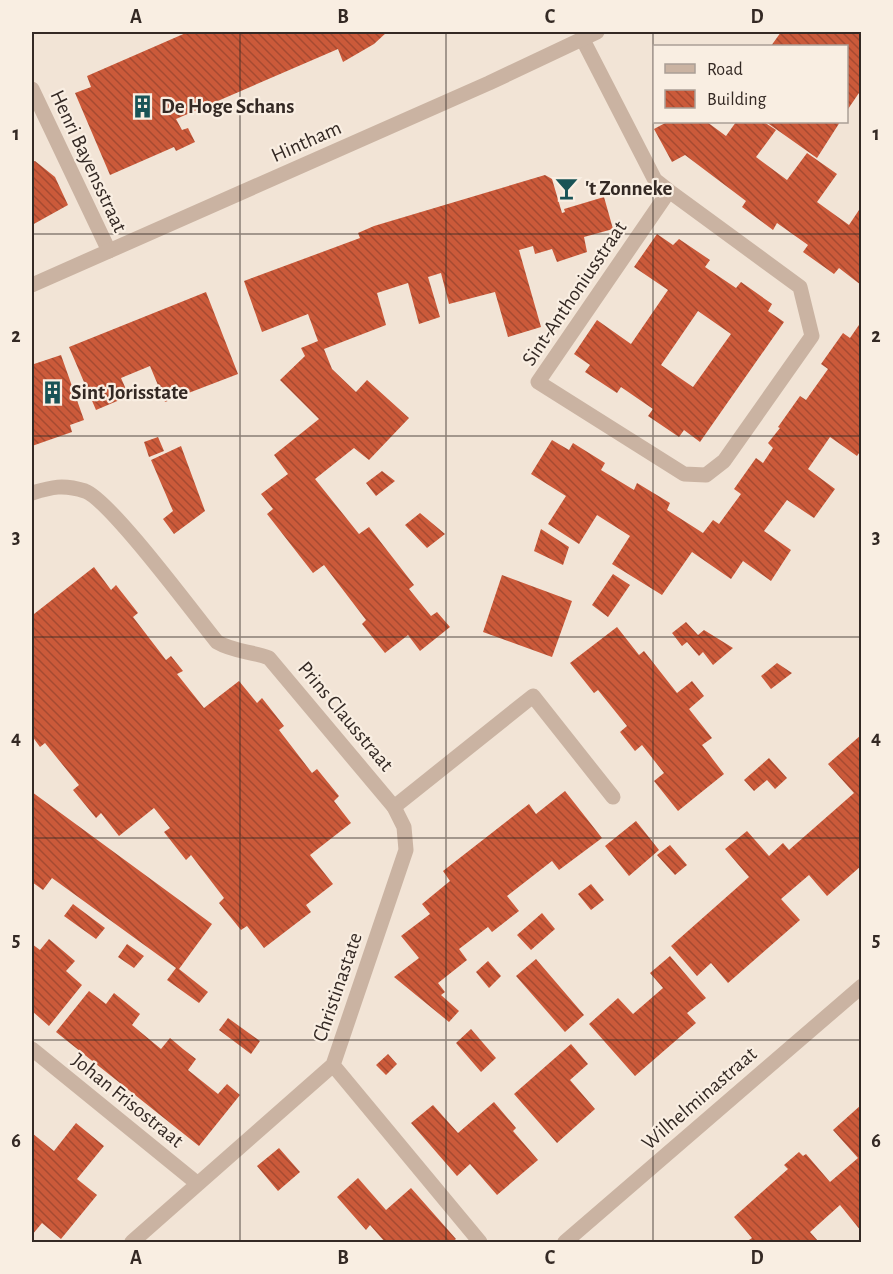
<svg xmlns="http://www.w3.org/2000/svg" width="893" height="1274" viewBox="0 0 893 1274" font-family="'Alegreya Sans',sans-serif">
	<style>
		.building { fill: url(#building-back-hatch); fill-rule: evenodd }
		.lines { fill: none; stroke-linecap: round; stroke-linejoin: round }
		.service { stroke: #cab3a2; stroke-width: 15 }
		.minor { stroke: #cab3a2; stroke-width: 15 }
		.tertiary { stroke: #cab3a2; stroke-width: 15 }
		.grid { fill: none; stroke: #342924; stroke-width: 1.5; stroke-opacity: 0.55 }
		.labels { text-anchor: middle; stroke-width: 4.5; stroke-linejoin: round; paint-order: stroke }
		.poi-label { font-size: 21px; font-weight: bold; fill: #342924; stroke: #f9eee2; text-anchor: start }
		.street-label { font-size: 21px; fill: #342924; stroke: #f9eee2 }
		.neatline { fill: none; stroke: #342924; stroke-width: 2 }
		.grid-label { font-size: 20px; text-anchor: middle; font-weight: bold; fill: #342924 }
	</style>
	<defs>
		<pattern id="building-back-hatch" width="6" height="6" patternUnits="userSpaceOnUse" patternTransform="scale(1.5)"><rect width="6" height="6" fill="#cb5a3a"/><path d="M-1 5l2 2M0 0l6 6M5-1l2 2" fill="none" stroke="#a64a31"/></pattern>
	</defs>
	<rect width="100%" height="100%" fill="#f2e4d6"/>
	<!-- building -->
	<path class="building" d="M188 32H387L374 44 343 62 338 49 176 119 182 130 188 128 195 142 176 151 174 147 110 175 75 93 91 87 87 76Z
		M781 32H861V90L846 112V46H771Z
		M667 122H707L726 136 736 122H764L776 130 756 157 787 180 807 153 837 174 817 202 849 225 861 207V285L839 268 834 274 803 252 808 245 777 223 773 230 742 207 746 201 685 155 672 162 654 129Z
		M766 122H840L817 158Z
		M35 161 55 177 68 205 32 225V162Z
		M545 175 552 179 562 213 565 212 564 209 604 197 613 229 584 237 587 252 557 262 552 249 535 254 533 246 519 250 541 327 508 337 495 292 449 304 441 273 428 277 440 317 419 324 408 283 377 293 386 325 324 349 332 369 356 392 367 380 409 418 369 460 354 448 315 479 359 534 369 527 414 585 409 589 431 616 437 612 450 627 420 651 408 635 385 653 362 624 366 620 324 565 313 573 267 514 273 509 261 494 288 474 274 455 319 419 280 380 305 356 301 348 318 341 308 314 262 332 244 281 360 238 358 233 374 226Z
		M657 234 673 245 679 239 710 260 705 267 736 288 741 282 772 304 768 311 784 322 700 442 684 430 679 437 648 416 653 409 621 387 617 393 585 372 590 365 574 354 597 320 631 344 668 290 634 267ZM698 311 731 334 693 387 661 365Z
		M206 292 238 374 165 402 150 366 121 378 129 396 96 410 69 347Z
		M861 322V450L857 456 830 437 808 469 835 489 814 518 787 500 764 531 791 550 771 581 743 561 731 579 692 552 662 595 612 564 630 536 597 515 579 544 548 524 566 496 531 474 552 440 569 450 573 443 605 463 601 470 634 490 637 483 670 503 667 510 703 533 713 520 719 524 741 494 734 489 756 458 763 463 773 448 768 443 780 428 778 427 800 396 806 400 828 369 821 364 843 333 850 338Z
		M61 355 84 420 70 425 72 432 32 446V357L34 364Z
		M158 437 164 451 149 457 144 442Z
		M181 446 205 511 174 534 163 519 173 511 151 460Z
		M382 471 395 481 376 496 366 483Z
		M420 513 445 534 427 548 405 525Z
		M541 529 569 547 563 565 534 551Z
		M94 567 111 590 116 585 138 613 133 617 166 660 171 656 183 671 177 674 204 708 239 681 257 703 262 698 284 726 279 730 312 773 317 769 339 796 334 801 351 823 310 855 333 884 306 905 311 912 264 948 247 926 241 930 219 903 224 898 191 855 186 860 164 832 170 828 154 808 119 836 101 813 96 818 73 790 79 785 45 743 40 747 32 736V610L34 614Z
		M613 574 630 585 608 617 592 605Z
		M502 575 572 601 552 657 483 632Z
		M686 622 698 635 704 630 733 648 713 665 703 652 699 656 687 642 682 646 672 633Z
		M617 627 639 655 644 651 677 693 692 681 704 696 689 709 712 738 702 745 724 774 678 811 654 781 664 773 642 745 635 751 620 732 627 726 598 690 594 693 570 663Z
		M777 663 792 673 771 689 761 676Z
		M861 735V866L827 896 809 875 781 899 800 920 728 983 711 963 697 976 671 946 749 877 725 849 747 831 769 856 783 843 789 850 854 793 828 764Z
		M769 758 787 778 775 789 767 780 754 791 744 780Z
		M565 791 602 838 559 870 552 861 507 896 519 911 492 932 488 927 459 949 467 960 438 983 445 992 441 995 459 1011 449 1022 394 977 419 958 401 936 430 914 422 904 450 881 443 871 529 804 536 814Z
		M32 792 212 924 179 969 208 992 199 1003 167 980 176 968 52 878 43 890 32 882Z
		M636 821 659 850 629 876 605 846Z
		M670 845 687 865 675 875 657 855Z
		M591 884 604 900 591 910 578 894Z
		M73 904 105 928 96 939 64 916Z
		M542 913 555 929 531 950 517 935Z
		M49 939 75 961 66 971 82 985 49 1026 32 1011V944L40 950Z
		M127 944 144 956 134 968 118 957Z
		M670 956 706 998 687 1013 696 1023 635 1076 589 1024 618 998 633 1014 663 988 650 973Z
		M536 959 584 1015 565 1032 516 976Z
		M488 961 501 976 489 988 476 972Z
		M89 991 106 1004 114 993 140 1014 132 1025 161 1049 170 1038 183 1049 196 1059 188 1070 218 1094 227 1084 240 1095 199 1146 56 1032Z
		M228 1018 260 1041 251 1054 219 1030Z
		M471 1029 496 1058 481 1072 456 1043Z
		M571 1044 588 1064 570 1080 595 1109 557 1143 514 1094Z
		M388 1054 397 1064 386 1075 376 1065Z
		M494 1102 516 1128 513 1131 538 1160 497 1195 470 1164 457 1176 411 1123 433 1105 458 1133Z
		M861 1105V1231L840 1205 810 1232 819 1242H746L752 1238 734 1217 788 1169 784 1165 799 1152 803 1156 806 1154 830 1182 858 1158 833 1130Z
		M76 1123 104 1146 77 1179 97 1195 61 1239 42 1223 32 1235V1133L54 1151Z
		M279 1148 300 1172 278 1191 257 1166Z
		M358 1178 386 1210 411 1188 456 1239 452 1242H385L370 1225 366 1230 337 1197Z"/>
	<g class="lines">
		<!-- service -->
		<path class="service" d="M32 493C52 487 63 484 85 491 110 500 195 615 217 642 234 652 251 651 269 658L394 807 533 696 613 797"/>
		<!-- minor -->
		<path class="minor" d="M583 40 655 180 669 191 538 382 684 474 706 475 724 461 812 336 800 287 669 191
			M32 89 109 251
			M394 807 404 827 406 850 333 1065 480 1242
			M32 1049 198 1184
			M132 1242 333 1065
			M565 1242 862 986"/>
		<!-- tertiary -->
		<path class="tertiary" d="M32 285 489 83 597 32"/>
	</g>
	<!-- grid -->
	<path class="grid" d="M240 32V1242M446 32V1242M653 32V1242M32 234H862M32 436H862M32 637H862M32 838H862M32 1040H862"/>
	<!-- icons -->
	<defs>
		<symbol id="building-bare" viewBox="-9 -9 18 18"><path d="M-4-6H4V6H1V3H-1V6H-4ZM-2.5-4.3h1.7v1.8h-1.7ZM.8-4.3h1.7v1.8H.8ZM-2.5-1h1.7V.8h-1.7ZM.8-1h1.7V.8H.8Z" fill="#195356" stroke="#f9eee2" stroke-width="2.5" paint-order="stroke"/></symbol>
		<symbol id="bar-bare" viewBox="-9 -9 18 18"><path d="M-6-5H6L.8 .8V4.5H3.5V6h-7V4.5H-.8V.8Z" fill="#195356" stroke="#f9eee2" stroke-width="2.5" paint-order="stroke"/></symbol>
	</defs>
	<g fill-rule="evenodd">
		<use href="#building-bare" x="126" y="90" width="33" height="33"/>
		<use href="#bar-bare" x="550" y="172" width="33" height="33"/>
		<use href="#building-bare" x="36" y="376" width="33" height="33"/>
	</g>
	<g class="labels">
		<!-- poi labels -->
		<g class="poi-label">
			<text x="161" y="113">De Hoge Schans</text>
			<text x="585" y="195">'t Zonneke</text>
			<text x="71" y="399">Sint Jorisstate</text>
		</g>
		<!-- street labels -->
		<g class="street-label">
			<text transform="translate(306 141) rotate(-24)" y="7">Hintham</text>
			<text transform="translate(89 161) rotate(65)" y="7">Henri Bayensstraat</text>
			<text transform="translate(574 293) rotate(-56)" y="7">Sint-Anthoniusstraat</text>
			<text transform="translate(346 716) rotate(50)" y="7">Prins Clausstraat</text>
			<text transform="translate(337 987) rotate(-71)" y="7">Christinastate</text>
			<text transform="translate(699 1098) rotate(-41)" y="7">Wilhelminastraat</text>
			<text transform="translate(128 1100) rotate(39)" y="7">Johan Frisostraat</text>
		</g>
	</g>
	<!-- border -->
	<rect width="893" height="1274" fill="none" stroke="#f9eee2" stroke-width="66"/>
	<!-- legend -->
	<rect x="653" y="45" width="195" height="78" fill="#f9eee2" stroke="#aa9f96" stroke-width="1.5"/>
	<rect x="665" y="64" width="30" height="9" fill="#cab3a2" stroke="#aa9f96" stroke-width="1.5"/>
	<text x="707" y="75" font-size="18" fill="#342924">Road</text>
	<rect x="665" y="90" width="30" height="18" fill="url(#building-back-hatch)" stroke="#aa9f96" stroke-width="1.5"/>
	<text x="707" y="105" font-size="18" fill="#342924">Building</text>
	<rect x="33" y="33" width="827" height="1208" class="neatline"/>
	<g class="grid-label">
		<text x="136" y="23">A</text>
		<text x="343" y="23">B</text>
		<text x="550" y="23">C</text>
		<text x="757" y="23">D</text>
		<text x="16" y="140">1</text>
		<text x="876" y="140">1</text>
		<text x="16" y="342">2</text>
		<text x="876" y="342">2</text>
		<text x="16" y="543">3</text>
		<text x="876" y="543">3</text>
		<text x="16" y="744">4</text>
		<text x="876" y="744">4</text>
		<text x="16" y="946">5</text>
		<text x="876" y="946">5</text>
		<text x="16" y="1147">6</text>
		<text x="876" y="1147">6</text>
		<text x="136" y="1264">A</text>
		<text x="343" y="1264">B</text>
		<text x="550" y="1264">C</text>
		<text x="757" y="1264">D</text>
	</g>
</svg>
